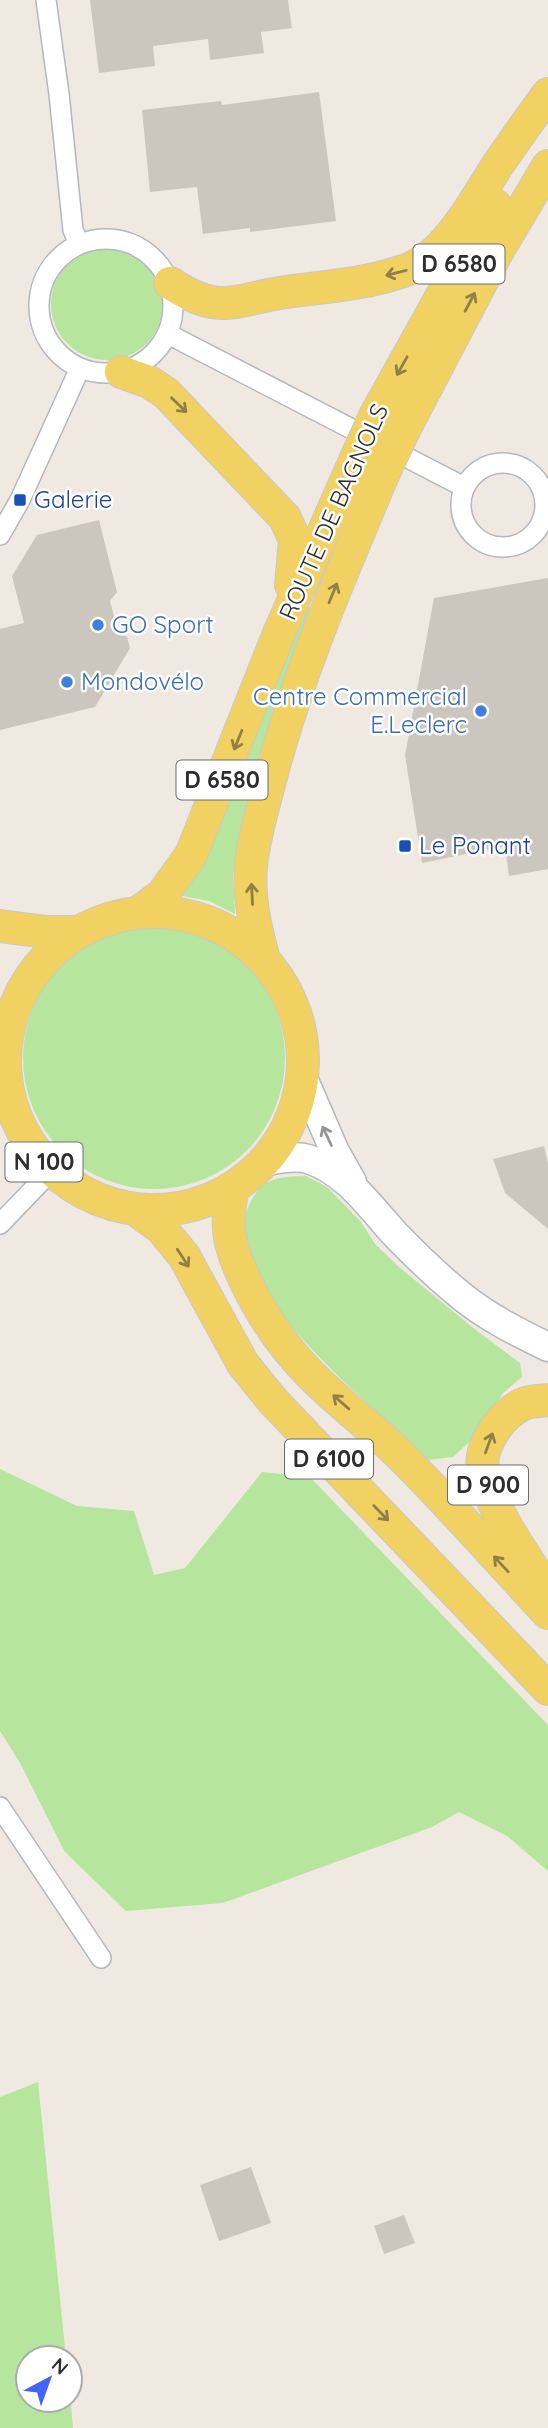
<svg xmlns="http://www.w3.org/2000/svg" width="548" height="2428" viewBox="0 0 548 2428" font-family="Quicksand,sans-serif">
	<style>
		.green { fill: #b6e59e }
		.building { fill: #cbc7bf }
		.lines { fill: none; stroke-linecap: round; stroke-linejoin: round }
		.street-casing { stroke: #b4b7c1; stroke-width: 22 }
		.secondary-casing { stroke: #b4b7c1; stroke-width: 31 }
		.primary-casing { stroke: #c9c9c9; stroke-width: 34 }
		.street { stroke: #fff; stroke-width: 19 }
		.secondary { stroke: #fff; stroke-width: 28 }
		.primary { stroke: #f2d163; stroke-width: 32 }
		.primary-bridge-casing { stroke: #c9c9c9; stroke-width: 34; stroke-linecap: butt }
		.primary-bridge { stroke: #f2d163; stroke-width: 32 }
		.oneway { stroke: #908048 }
		.oneway2 { stroke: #969696 }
		.transit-dot { fill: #1a4fb4; stroke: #fff; stroke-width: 2.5 }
		.shop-dot { fill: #3f7fe0; stroke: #fff; stroke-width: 2.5 }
		.labels { text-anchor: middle; stroke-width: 5; stroke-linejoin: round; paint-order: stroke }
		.shield { fill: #fff; stroke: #6d6d6d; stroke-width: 2 }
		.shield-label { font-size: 23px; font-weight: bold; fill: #2e2e2e }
		.transit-label { font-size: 24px; fill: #164399; stroke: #fff; text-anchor: start }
		.street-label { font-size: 24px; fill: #2e2e2e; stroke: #fff }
		.shop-label { font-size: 24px; fill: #366cbe; stroke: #fff; text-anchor: start }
	</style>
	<rect width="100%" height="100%" fill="#efe9e1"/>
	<!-- green -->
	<path class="green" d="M51 304a56 56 0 1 1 112 0a56 56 0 1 1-112 0Z
		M303 603 310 607 271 716 250 791 233 875 235 914 209 901 178 895 205 864Z
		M23 1058a131 131 0 1 1 262 0a131 131 0 1 1-262 0Z
		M306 1176 327 1187 361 1222 375 1244 399 1267 477 1331 520 1363 522 1377 503 1393 483 1425 468 1443 453 1457 428 1460C376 1409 318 1364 274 1304 266 1293 262 1278 256 1265 247 1245 239 1226 249 1205 262 1177 278 1177 306 1176Z
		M0 1469 77 1506 134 1511 154 1575 185 1568 262 1472 310 1477 548 1725V1871L507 1836 459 1812 432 1827 223 1903 126 1911 65 1852 20 1763 0 1731Z
		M38 2082 66 2358H28V2400H70V2394L73 2428H0V2097Z"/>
	<!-- building -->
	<path class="building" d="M90 0H288L292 28 261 32 264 53 210 60 208 39 153 46 155 66 99 73Z
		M319 92 336 221 250 232V228L203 234 197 187 150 192 142 110 221 101 222 105Z
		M99 520 117 592 110 601 118 631 127 637 130 648 95 707 0 730V629L24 623 12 576 37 535Z
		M548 578V869L509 876 505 846 422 863 405 755 434 598Z
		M544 1146 548 1164V1229L505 1193 493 1159Z
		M251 2167 271 2223 219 2241 200 2185Z
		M404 2215 415 2243 384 2254 374 2226Z"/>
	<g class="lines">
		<defs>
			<path id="street" d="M46 0 59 94 73 230 79 244
				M39 306a67 67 0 1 1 134 0a67 67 0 1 1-134 0Z
				M168 334 464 487
				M461 505a42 42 0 1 1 84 0a42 42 0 1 1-84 0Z
				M0 535 20 500 80 368
				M0 1224 51 1171
				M0 1807 101 1958"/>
			<path id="secondary" d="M303 1078 335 1152 352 1182
				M266 1161C279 1159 295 1155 308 1159 344 1170 369 1205 393 1232 415 1255 440 1279 464 1298 489 1318 519 1333 548 1347"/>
			<path id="primary" d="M170 283C220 316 233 300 286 292 325 287 368 284 406 270 447 256 476 198 499 163 515 140 531 117 548 94
				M121 372 149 382 166 393 285 518 295 540 291 585
				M376 414 459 265 495 205
				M405 428 496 254 548 166
				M5 1061a149 149 0 1 1 298 0a149 149 0 1 1-298 0Z
				M139 912 162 895 191 855 280 631 357 456
				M0 926 46 932H76
				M264 960C256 930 248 898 251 866 254 835 264 804 272 773 300 668 343 570 385 470
				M233 1189C224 1226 229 1246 245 1280 261 1314 282 1345 308 1372 338 1403 373 1428 403 1458 453 1508 500 1562 548 1613
				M136 1210 161 1228 184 1256 243 1364 273 1401 548 1689
				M548 1400C541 1401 533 1401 526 1403 502 1412 478 1446 483 1472 490 1508 528 1560 548 1592"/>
		</defs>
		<!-- street casing -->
		<use href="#street" class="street-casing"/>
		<!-- secondary casing -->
		<use href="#secondary" class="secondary-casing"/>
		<!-- primary casing -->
		<use href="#primary" class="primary-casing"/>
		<!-- street -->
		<use href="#street" class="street"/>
		<!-- secondary -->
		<use href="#secondary" class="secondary"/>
		<!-- primary -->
		<use href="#primary" class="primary"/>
		<defs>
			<path id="primary-bridge" d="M357 456 376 414
				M385 470 405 428"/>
		</defs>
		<!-- primary-bridge casing -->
		<use href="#primary-bridge" class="primary-bridge-casing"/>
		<!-- primary-bridge -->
		<use href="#primary-bridge" class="primary-bridge"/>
	</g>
	<!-- one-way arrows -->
	<defs><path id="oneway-shaft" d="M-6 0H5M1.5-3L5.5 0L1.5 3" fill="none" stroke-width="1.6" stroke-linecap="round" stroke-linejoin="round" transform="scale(1.75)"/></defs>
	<g class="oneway">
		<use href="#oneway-shaft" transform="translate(396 273) rotate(166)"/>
		<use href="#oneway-shaft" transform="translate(470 302) rotate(-62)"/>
		<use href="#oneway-shaft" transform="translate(402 366) rotate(119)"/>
		<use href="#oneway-shaft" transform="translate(179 405) rotate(44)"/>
		<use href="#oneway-shaft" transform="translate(333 593) rotate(-68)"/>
		<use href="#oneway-shaft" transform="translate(238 740) rotate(112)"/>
		<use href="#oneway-shaft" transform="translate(252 894) rotate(-93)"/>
		<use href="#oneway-shaft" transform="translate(183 1258) rotate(57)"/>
		<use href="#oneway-shaft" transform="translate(341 1402) rotate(-139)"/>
		<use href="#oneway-shaft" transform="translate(489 1443) rotate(-70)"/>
		<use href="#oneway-shaft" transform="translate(381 1513) rotate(46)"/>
		<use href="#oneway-shaft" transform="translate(501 1564) rotate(-133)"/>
	</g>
	<use class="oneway2" href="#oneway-shaft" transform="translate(327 1136) rotate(-115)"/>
	<!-- markers -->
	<g class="transit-dot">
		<rect x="13" y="493" width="14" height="14" rx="3.5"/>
		<rect x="398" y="839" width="14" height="14" rx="3.5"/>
	</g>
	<g class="shop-dot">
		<circle cx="98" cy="625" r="7"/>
		<circle cx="67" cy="682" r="7"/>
		<circle cx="481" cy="711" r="7"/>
	</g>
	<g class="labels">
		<!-- shield labels -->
		<g class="shield">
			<rect x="413.5" y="244.5" width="91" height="39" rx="5"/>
			<rect x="176.5" y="760.5" width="91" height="39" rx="5"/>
			<rect x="5.5" y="1142.5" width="77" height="39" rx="5"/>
			<rect x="285" y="1439.5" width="88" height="39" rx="5"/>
			<rect x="448" y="1465.5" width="80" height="39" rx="5"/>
		</g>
		<g class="shield-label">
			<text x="459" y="272">D 6580</text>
			<text x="222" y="788">D 6580</text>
			<text x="44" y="1170">N 100</text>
			<text x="329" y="1467">D 6100</text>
			<text x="488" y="1493">D 900</text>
		</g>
		<!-- transit labels -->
		<g class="transit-label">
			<text x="34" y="508">Galerie</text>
			<text x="419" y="854">Le Ponant</text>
		</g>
		<!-- street labels -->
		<g class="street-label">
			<text transform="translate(334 512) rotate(-66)" y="8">ROUTE DE BAGNOLS</text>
		</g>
		<!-- shop labels -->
		<g class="shop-label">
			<text x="112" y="633">GO Sport</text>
			<text x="81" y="690">Mondovélo</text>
			<text x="467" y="705" text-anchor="end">Centre Commercial<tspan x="467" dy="28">E.Leclerc</tspan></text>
		</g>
	</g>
	<!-- north arrow -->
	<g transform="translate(49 2379) rotate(41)"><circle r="33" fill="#ffffff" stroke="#ababab" stroke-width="2"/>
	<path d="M0-5L12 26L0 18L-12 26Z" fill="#4264fb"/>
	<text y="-10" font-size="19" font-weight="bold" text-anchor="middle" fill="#2e2e2e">N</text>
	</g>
</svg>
